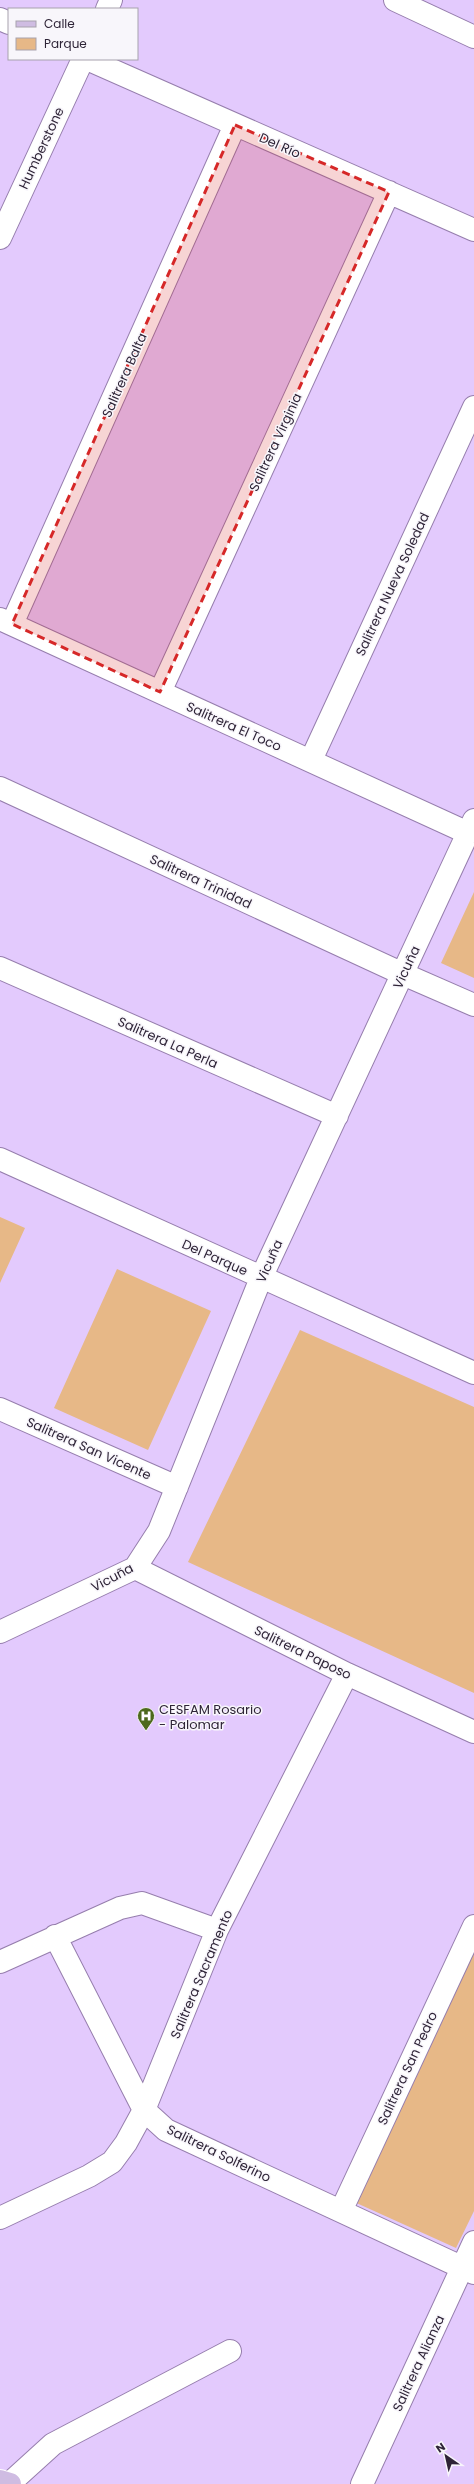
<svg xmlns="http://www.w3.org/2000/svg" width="474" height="2484" viewBox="0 0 474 2484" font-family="Poppins,sans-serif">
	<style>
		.green { fill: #e7b887 }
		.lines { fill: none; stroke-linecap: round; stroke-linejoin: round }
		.minor-casing { stroke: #967ead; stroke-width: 24 }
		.major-casing { stroke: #fff; stroke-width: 24 }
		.minor { stroke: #fff; stroke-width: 22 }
		.major { stroke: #cfbce2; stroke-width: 22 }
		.marked { fill: #d62828; fill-opacity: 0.2; stroke: #d62828; stroke-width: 3; stroke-dasharray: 8 5; stroke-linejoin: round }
		.labels { text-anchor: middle; stroke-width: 3; stroke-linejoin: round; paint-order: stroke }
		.street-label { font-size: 13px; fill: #2e2437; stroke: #f8f6fb }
		.poi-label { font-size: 13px; fill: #2e2437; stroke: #f8f6fb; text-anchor: start }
	</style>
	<rect width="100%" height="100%" fill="#e3cafd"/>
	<!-- green -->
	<path class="green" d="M474 892V978L441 963Z
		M0 1217 25 1228 0 1283Z
		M117 1269 211 1311 148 1450 54 1408Z
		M300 1330 474 1407V1693L188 1562Z
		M474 1949V2211L456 2248 352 2201Z"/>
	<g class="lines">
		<defs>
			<path id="minor" d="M395 0 474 37
				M107 9 111 0
				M0 19 9 23
				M87 59 474 230
				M0 238 83 59
				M0 619 468 833
				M12 624 235 125
				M160 692 389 192
				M311 760 474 407
				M0 788 403 974 474 1005
				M0 968 337 1116
				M0 1159 474 1373
				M0 1409 177 1487
				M135 1568 347 1674 474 1732
				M0 1632 135 1568 159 1531 261 1278 474 820
				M55 1936 144 2110 166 2130 474 2273
				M0 1962 120 1908 142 1903 217 1930
				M341 2211 474 1926
				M0 2218 89 2176 112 2162 126 2143 144 2110 217 1930 347 1674
				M9 2484 53 2444 230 2351
				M362 2484 474 2242"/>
			<path id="major" d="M0 2481 10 2484"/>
		</defs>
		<!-- minor casing -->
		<use href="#minor" class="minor-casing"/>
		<!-- major casing -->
		<use href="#major" class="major-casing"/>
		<!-- minor -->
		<use href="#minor" class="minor"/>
		<!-- major -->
		<use href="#major" class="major"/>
	</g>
	<!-- marked area -->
	<path class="marked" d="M235 125 389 192 160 692 12 624Z"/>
	<!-- icons -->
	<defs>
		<symbol id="hospital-pin" viewBox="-11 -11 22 30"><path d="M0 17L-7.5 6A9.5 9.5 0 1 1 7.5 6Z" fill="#4d691c" stroke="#f8f6fb"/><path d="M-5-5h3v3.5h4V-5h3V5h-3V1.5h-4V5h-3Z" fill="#fff"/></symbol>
	</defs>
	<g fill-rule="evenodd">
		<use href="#hospital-pin" x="136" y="1706" width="20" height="27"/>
	</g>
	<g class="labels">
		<!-- street labels -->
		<g class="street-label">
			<text transform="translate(280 145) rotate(24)" y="5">Del Río</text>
			<text transform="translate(41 148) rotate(-65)" y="5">Humberstone</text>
			<text transform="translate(124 375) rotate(-66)" y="5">Salitrera Balta</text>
			<text transform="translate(275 442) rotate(-65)" y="5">Salitrera Virginia</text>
			<text transform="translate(392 584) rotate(-65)" y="5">Salitrera Nueva Soledad</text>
			<text transform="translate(234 726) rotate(24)" y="5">Salitrera El Toco</text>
			<text transform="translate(201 881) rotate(25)" y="5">Salitrera Trinidad</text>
			<text transform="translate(406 967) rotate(-65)" y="5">Vicuña</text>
			<text transform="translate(168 1042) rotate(24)" y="5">Salitrera La Perla</text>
			<text transform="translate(215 1257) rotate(24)" y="5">Del Parque</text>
			<text transform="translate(269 1261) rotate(-66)" y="5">Vicuña</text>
			<text transform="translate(89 1448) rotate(24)" y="5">Salitrera San Vicente</text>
			<text transform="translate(112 1577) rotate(-28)" y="5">Vicuña</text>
			<text transform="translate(303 1652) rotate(26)" y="5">Salitrera Paposo</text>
			<text transform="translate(201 1974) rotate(-67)" y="5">Salitrera Sacramento</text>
			<text transform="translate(407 2068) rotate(-65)" y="5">Salitrera San Pedro</text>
			<text transform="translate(219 2153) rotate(26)" y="5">Salitrera Solferino</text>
			<text transform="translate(418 2363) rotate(-65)" y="5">Salitrera Alianza</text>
		</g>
		<!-- poi labels -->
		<g class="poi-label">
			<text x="159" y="1714">CESFAM Rosario<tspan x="159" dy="15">- Palomar</tspan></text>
		</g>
	</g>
	<!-- legend -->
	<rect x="8" y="8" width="130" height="52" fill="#f8f6fb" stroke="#a7a2ad"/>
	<rect x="16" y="21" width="20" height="6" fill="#cfbce2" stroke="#a7a2ad"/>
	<text x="44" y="28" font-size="12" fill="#2e2437">Calle</text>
	<rect x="16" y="38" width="20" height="12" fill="#e7b887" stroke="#a7a2ad"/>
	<text x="44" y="48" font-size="12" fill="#2e2437">Parque</text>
	<!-- north arrow -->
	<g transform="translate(446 2456) rotate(326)" stroke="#f8f6fb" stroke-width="3" paint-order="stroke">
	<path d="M0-3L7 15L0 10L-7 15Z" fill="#2e2437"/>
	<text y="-6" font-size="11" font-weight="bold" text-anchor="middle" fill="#2e2437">N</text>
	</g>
</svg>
